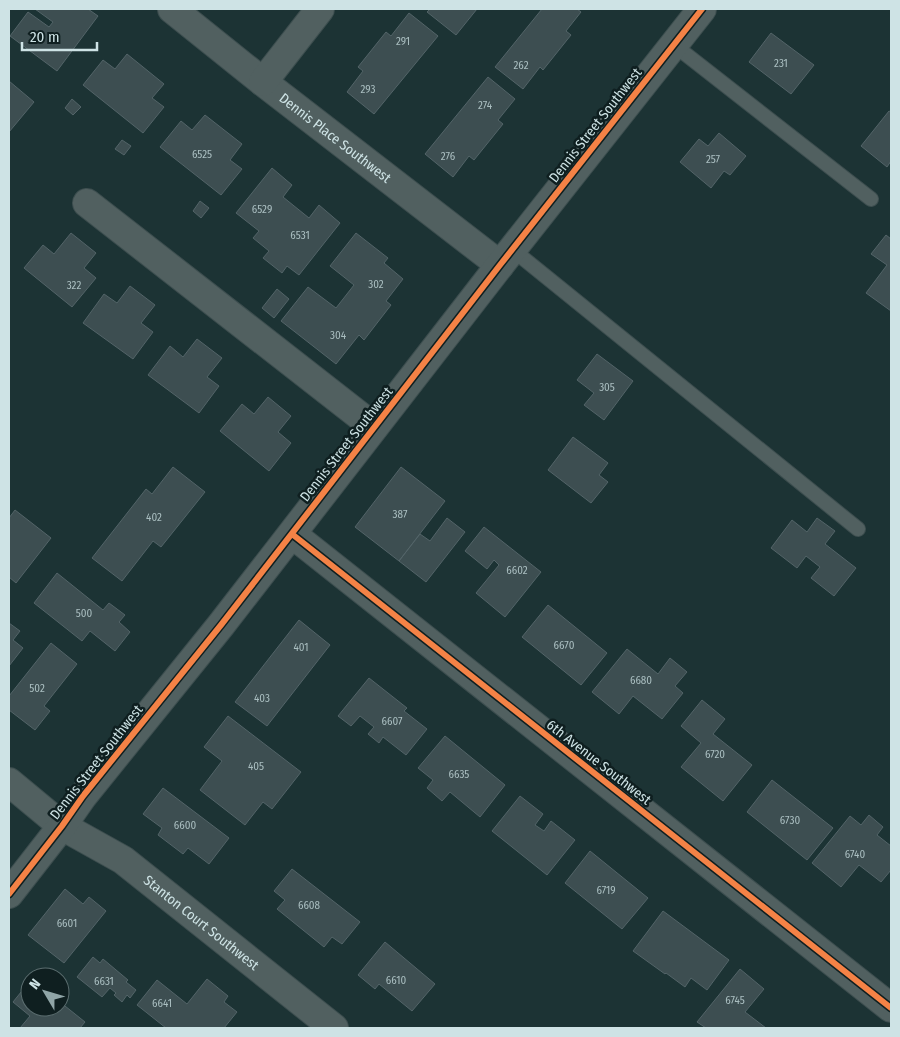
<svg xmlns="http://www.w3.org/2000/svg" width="900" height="1037" viewBox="0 0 900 1037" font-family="'Fira Sans Condensed',sans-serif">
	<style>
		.building { fill: #3d4e51; stroke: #536468 }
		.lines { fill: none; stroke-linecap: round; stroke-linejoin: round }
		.service-casing { stroke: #3d4e4f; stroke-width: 16 }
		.minor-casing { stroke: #3d4e4f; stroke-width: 30 }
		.tertiary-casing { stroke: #3d4e4f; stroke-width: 30 }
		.service { stroke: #516060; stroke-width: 14 }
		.minor { stroke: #516060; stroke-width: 28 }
		.tertiary { stroke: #516060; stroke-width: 28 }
		.cycleway-casing { stroke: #0f1f20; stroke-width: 9 }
		.cycleway { stroke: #f48246; stroke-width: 6 }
		.labels { text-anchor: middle; stroke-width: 5; stroke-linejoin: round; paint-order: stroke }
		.number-label { font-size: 11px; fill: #aabec0 }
		.street-label { font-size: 14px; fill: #cee3e5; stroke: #0f1f20 }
	</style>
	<rect width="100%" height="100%" fill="#1c3334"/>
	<!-- building -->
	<path class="building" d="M35 9H88L98 16 57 71 10 36 28 12 49 27 53 22Z
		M430 9H477L456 35 427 12Z
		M542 9H577L581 12 566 31 571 35 543 70 540 67 523 89 495 67Z
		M409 13 438 36 374 114 347 92 363 71 358 67 386 32 391 36Z
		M771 33 814 65 791 94 749 62Z
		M127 54 164 84 152 98 164 107 143 133 83 85 103 60 115 69Z
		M488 77 515 99 498 120 503 124 474 160 469 156 453 177 425 154Z
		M9 81 34 102 9 132Z
		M72 99 81 107 73 115 65 108Z
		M889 111 891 112V161L887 167 861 146Z
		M205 115 242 144 230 160 242 169 221 195 160 147 181 121 192 130Z
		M719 133 746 156 730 175 724 171 711 188 680 162 699 139 708 146Z
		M122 140 131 146 124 155 115 149Z
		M272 168 292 185 283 197 309 218 319 205 340 223 299 275 287 266 282 273 263 258 269 251 253 238 259 231 236 213Z
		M200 201 209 208 201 218 193 211Z
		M71 233 96 253 84 268 96 278 72 307 24 268 43 245 54 254Z
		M356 233 388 258 384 263 403 279 386 301 391 305 364 340 359 335 336 364 281 321 308 287 336 308 354 285 330 266Z
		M886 235 891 239V311L866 293 887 265 871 254Z
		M130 286 155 305 141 323 153 332 133 359 83 323 104 294 117 303Z
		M277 289 289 299 274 318 262 308Z
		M197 339 222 358 207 377 219 386 199 413 148 375 170 346 183 357Z
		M597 354 633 381 604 420 584 405 594 393 577 380Z
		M268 397 291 416 278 432 291 443 269 471 220 431 242 404 254 414Z
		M573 437 608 463 599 475 608 482 591 503 548 470Z
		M173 467 205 492 161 547 153 541 122 581 92 558 146 489 152 494Z
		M401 467 445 501 399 561 355 527Z
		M15 510 51 538 16 583 9 577V518Z
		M447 518 465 532 426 582 399 561 420 534 430 541Z
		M817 518 835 531 825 544 856 568 834 596 811 578 820 567 806 556 797 568 771 548 792 520 807 532Z
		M484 527 541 572 505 617 476 593 499 565 494 560 487 569 465 551Z
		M57 573 103 610 109 603 125 615 119 622 130 632 115 651 90 631 82 641 34 603Z
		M548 605 607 653 581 685 522 637Z
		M299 620 330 645 267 726 235 702Z
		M9 623 20 631 13 640 23 648 9 666Z
		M51 643 77 664 44 706 50 711 35 730 9 710V696Z
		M627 649 658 674 670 658 687 672 675 686 683 693 662 719 633 696 619 714 592 692Z
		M369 678 407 708 404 711 427 729 406 755 383 737 379 743 368 734 374 727 360 716 351 726 338 716Z
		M702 700 725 719 713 734 752 765 723 801 681 767 701 743 681 726Z
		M228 716 301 772 272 809 263 802 245 825 200 790 222 761 204 747Z
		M445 736 505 785 480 817 450 792 442 801 427 788 433 780 418 768Z
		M772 780 833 828 807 860 747 812Z
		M163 788 229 838 209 864 188 848 183 854 158 835 162 828 143 814Z
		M520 796 543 814 535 825 544 831 551 821 575 840 547 875 492 831Z
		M869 815 883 827 877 835 891 846V870L881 882 859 865 841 887 812 863 850 816 861 825Z
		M590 851 648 898 622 929 565 883Z
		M292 869 360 922 342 944 332 937 324 947 277 909 285 900 274 891Z
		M65 889 83 904 89 897 106 911 64 963 28 935Z
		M663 911 729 960 707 990 691 978 685 987 666 973 665 974 633 951Z
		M385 942 435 984 412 1011 379 984 375 989 358 975Z
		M93 957 100 963 103 959 128 980 126 982 136 990 130 998 127 995 122 1002 114 995 116 993 110 988 102 997 77 977Z
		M740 969 764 989 745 1012 766 1028H706L697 1022Z
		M207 979 228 996 224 1002 237 1012 224 1028H166L137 1005 157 980 187 1004Z
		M30 981V1007H60V1002L85 1022 80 1028H20L30 1016 13 1002Z"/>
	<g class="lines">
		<defs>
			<path id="service" d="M674 45 871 199
				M513 250 858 529"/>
			<g id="minor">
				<path id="s1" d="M172 9 263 82 500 265"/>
				<path d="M263 82 320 9"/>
				<path d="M87 203 374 427"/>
				<path id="s2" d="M9 782 62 826 123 860 334 1028"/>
			</g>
			<path id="tertiary" d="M292 534 891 1008
				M9 894 62 826 83 796 221 625 500 265 702 9"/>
		</defs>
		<!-- service casing -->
		<use href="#service" class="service-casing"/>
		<!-- minor casing -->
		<use href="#minor" class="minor-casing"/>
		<!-- tertiary casing -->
		<use href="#tertiary" class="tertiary-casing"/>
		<!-- service -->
		<use href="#service" class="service"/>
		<!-- minor -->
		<use href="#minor" class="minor"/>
		<!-- tertiary -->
		<use href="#tertiary" class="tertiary"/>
		<defs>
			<path id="cycleway" d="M292 534 891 1008
				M9 894 62 826 83 796 221 625 500 265 702 9"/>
		</defs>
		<!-- cycleway casing -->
		<use href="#cycleway" class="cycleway-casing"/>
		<!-- cycleway -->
		<use href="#cycleway" class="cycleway"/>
	</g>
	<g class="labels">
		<!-- number labels -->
		<g class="number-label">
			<text x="403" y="45">291</text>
			<text x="781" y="67">231</text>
			<text x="521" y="69">262</text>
			<text x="368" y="93">293</text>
			<text x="485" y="109">274</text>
			<text x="202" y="158">6525</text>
			<text x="448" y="160">276</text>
			<text x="713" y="163">257</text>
			<text x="262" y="213">6529</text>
			<text x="300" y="239">6531</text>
			<text x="376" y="288">302</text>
			<text x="74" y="289">322</text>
			<text x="338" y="339">304</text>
			<text x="607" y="391">305</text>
			<text x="400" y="518">387</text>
			<text x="154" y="521">402</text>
			<text x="517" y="574">6602</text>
			<text x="84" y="617">500</text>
			<text x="564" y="649">6670</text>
			<text x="301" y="651">401</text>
			<text x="641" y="684">6680</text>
			<text x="37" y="692">502</text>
			<text x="262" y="702">403</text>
			<text x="392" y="725">6607</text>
			<text x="715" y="758">6720</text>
			<text x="256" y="770">405</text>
			<text x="459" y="778">6635</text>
			<text x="790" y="824">6730</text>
			<text x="185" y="829">6600</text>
			<text x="855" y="858">6740</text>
			<text x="606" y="894">6719</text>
			<text x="309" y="909">6608</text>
			<text x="67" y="927">6601</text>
			<text x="396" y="984">6610</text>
			<text x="104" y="985">6631</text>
			<text x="735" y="1004">6745</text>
			<text x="162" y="1007">6641</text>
		</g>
		<!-- street labels -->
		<g class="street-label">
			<text transform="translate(595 125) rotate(-52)" y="5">Dennis Street Southwest</text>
			<text dy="5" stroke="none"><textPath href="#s1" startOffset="208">Dennis Place Southwest</textPath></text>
			<text transform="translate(346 444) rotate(-52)" y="5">Dennis Street Southwest</text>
			<text transform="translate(96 762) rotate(-52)" y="5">Dennis Street Southwest</text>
			<text transform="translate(599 762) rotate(38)" y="5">6th Avenue Southwest</text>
			<text dy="5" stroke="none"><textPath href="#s2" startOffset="239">Stanton Court Southwest</textPath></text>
		</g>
	</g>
	<!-- border -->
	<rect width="900" height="1037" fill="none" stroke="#cee3e5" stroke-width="20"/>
	<!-- north arrow -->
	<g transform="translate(45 992) rotate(308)"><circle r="24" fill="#0f1f20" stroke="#5b6d6f"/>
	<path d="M0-4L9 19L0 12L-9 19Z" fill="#90a5a7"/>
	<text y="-8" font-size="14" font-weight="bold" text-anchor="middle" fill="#cee3e5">N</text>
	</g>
	<!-- scale -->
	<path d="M22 42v8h75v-8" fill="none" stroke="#cee3e5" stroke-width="2.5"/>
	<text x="30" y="42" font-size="15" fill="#cee3e5" stroke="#0f1f20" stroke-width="4" paint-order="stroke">20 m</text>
</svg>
